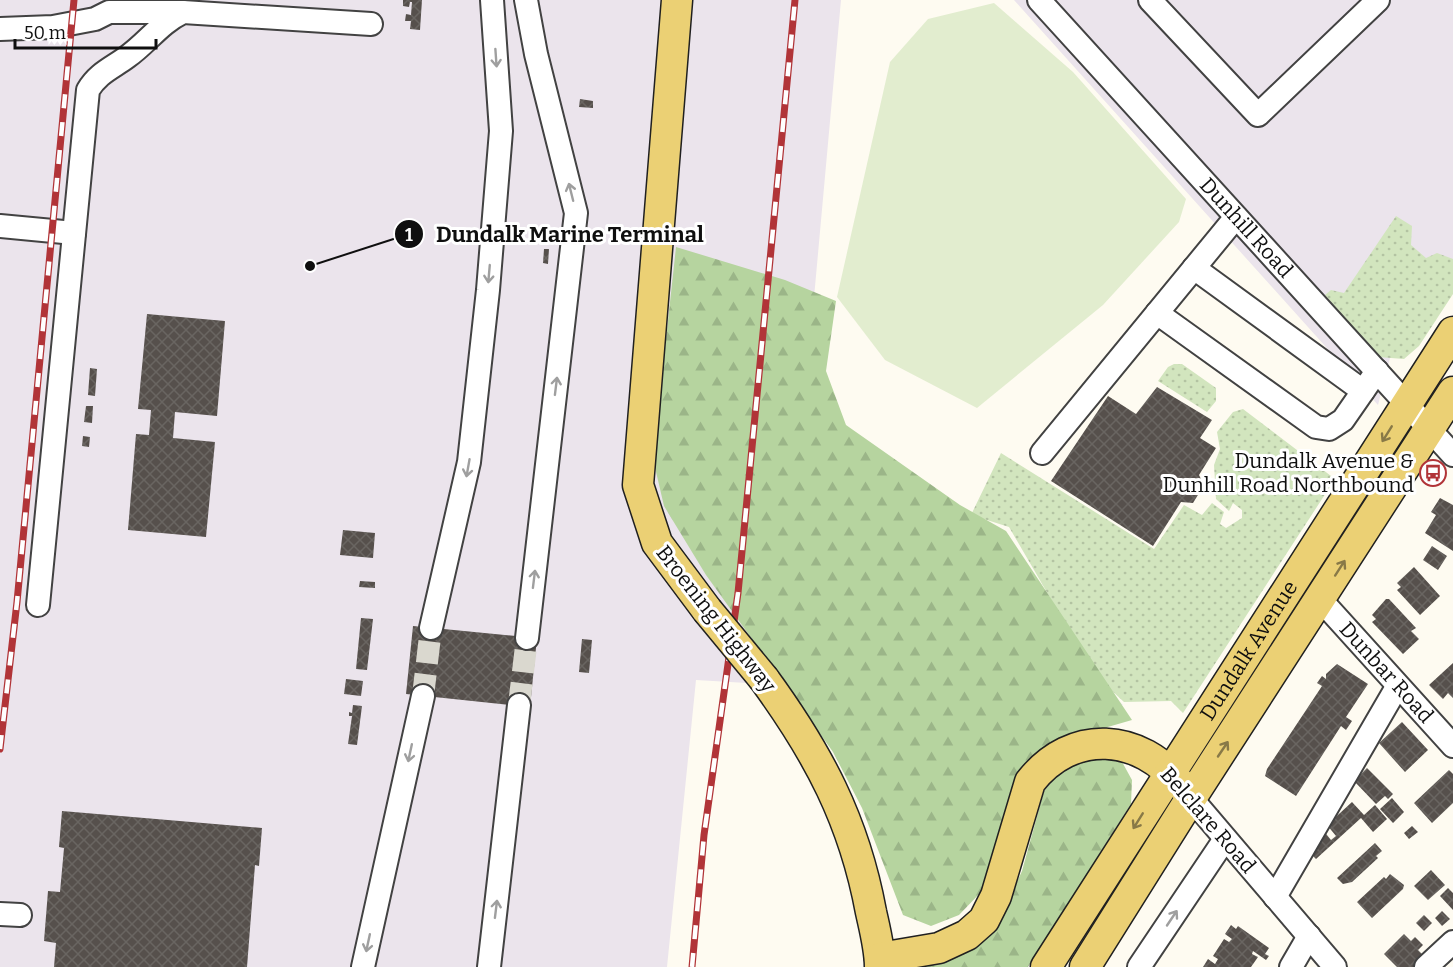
<svg xmlns="http://www.w3.org/2000/svg" width="1453" height="967" viewBox="0 0 1453 967" font-family="Bitter,serif">
	<style>
		.industrial { fill: #ebe4ec }
		.grass { fill: url(#grass-dots) }
		.forest { fill: url(#forest-firs) }
		.pitch { fill: #e2edcf }
		.building { fill: url(#building-cross-hatch) }
		.lines { fill: none; stroke-linecap: round; stroke-linejoin: round }
		.minor-tunnel { stroke: #dad8cf; stroke-width: 22; stroke-dasharray: 22 11; stroke-linecap: butt }
		.minor-casing { stroke: #424242; stroke-width: 26 }
		.major-casing { stroke: #202020; stroke-width: 33 }
		.minor { stroke: #fff; stroke-width: 22 }
		.major { stroke: #ebd074; stroke-width: 30 }
		.rail-casing { stroke: #b13438; stroke-width: 7 }
		.rail { stroke: #fff; stroke-width: 4.5; stroke-dasharray: 14; stroke-linecap: butt }
		.major-bridge-casing { stroke: #202020; stroke-width: 33; stroke-linecap: butt }
		.major-bridge { stroke: #ebd074; stroke-width: 30 }
		.oneway { stroke: #9f9f9f }
		.oneway2 { stroke: #887947 }
		.labels { text-anchor: middle; stroke-width: 6; stroke-linejoin: round; paint-order: stroke }
		.street-label { font-size: 21px; fill: #0f0f0f; stroke: #fff }
		.poi-label { font-size: 21px; fill: #0f0f0f; stroke: #fff; text-anchor: end }
		.leader { fill: none; stroke: #0f0f0f; stroke-width: 2 }
		.callout-dot { fill: #0f0f0f; stroke: #fff; stroke-width: 2 }
		.mark-label { font-size: 18px; text-anchor: middle; font-weight: bold; fill: #fff }
		.callout-label { font-size: 22px; text-anchor: middle; font-weight: bold; fill: #0f0f0f; stroke: #fff; stroke-width: 6; stroke-linejoin: round; paint-order: stroke }
	</style>
	<defs>
		<pattern id="grass-dots" width="8" height="8" patternUnits="userSpaceOnUse" patternTransform="scale(1.5)"><rect width="8" height="8" fill="#d2e5be"/><path d="M2 2h.1M6 6h.1" fill="none" stroke="#b3c3a2" stroke-width="1.8" stroke-linecap="round"/></pattern>
		<pattern id="forest-firs" width="22" height="20" patternUnits="userSpaceOnUse" patternTransform="scale(1.5)"><rect width="22" height="20" fill="#b6d49f"/><path d="M5 1l3.5 6h-7zM16 11l3.5 6h-7z" fill="#9bb588"/></pattern>
		<pattern id="building-cross-hatch" width="8" height="8" patternUnits="userSpaceOnUse" patternTransform="scale(1.5)"><rect width="8" height="8" fill="#56504c"/><path d="M0 0l8 8M0 8l8-8" fill="none" stroke="#696561"/></pattern>
	</defs>
	<rect width="100%" height="100%" fill="#fefbf1"/>
	<!-- industrial -->
	<path class="industrial" d="M0 0H841L803 419 1123 705 696 680 667 967H0Z
		M1014 0H1453V261L1390 358 1378 405Z"/>
	<!-- grass -->
	<path class="grass" d="M1396 216 1412 226 1411 245 1426 258 1437 253 1453 259V294L1419 346 1404 359 1378 357 1325 295 1331 290 1344 293Z
		M1174 364H1182L1216 388V401L1207 412 1158 381 1168 367Z
		M1243 409 1335 479 1183 713 1171 701 1124 702 1095 675 1009 527 971 515 1001 453 1154 549 1184 505 1202 515 1212 503 1224 512 1220 524 1226 528 1242 518V510L1233 503 1229 511 1216 499 1214 465 1220 449 1217 432 1233 412Z"/>
	<!-- forest -->
	<path class="forest" d="M676 247 785 280 836 301 826 371 846 425 960 505 1006 531 1132 720 1049 744 1033 761 984 889 959 915 931 926 903 915 862 808 833 752 706 575 664 506 653 459Z
		M1092 754 1121 760 1132 780 1131 804 1028 967H921L1005 908 1022 871 1044 791 1062 770Z"/>
	<!-- pitch -->
	<path class="pitch" d="M994 3 1073 72 1186 199 1179 222 1103 305 977 408 885 360 837 297 890 62 928 19Z"/>
	<!-- building -->
	<path class="building" d="M403 0H422L420 30 410 29 411 21H405L406 14 411 15 412 2H410L409 7 403 6Z
		M580 99 593 101V108L579 107Z
		M544 249H549L548 264 543 263Z
		M147 314 225 321 217 416 175 412 173 438 215 442 206 537 128 530 136 434 149 435 151 410 138 409Z
		M90 368 97 369 95 396 88 395Z
		M1157 387 1212 420 1200 438 1216 448 1199 475 1204 485 1193 503 1181 502 1153 546 1051 481 1108 396 1136 414Z
		M86 406H93L92 423 84 422Z
		M83 436 90 437 89 447 82 446Z
		M1440 498 1453 505V551L1425 533 1436 515 1431 512Z
		M343 530 375 533 373 558 340 555Z
		M1432 546 1447 556 1438 570 1423 560Z
		M1414 567 1440 596 1420 615 1397 590 1401 587 1397 583Z
		M360 581 375 582V588L359 587Z
		M1386 599H1389L1416 628 1411 631 1419 639 1403 654 1372 622 1376 619 1372 615Z
		M361 618 373 619 367 670 356 669Z
		M413 626 537 638 530 707 406 694Z
		M582 639 592 640 589 673 579 672Z
		M1453 663V698L1448 693 1443 699 1429 685Z
		M1337 664 1368 684 1346 717 1352 721 1346 730 1341 726 1296 796 1265 776 1267 769 1322 686 1317 683 1322 676 1326 679V674Z
		M346 679 363 681 361 696 344 694Z
		M353 705 362 706 357 745 348 744 352 716H349V712L352 713Z
		M1402 722 1428 750 1405 772 1379 743Z
		M1367 768 1393 794 1388 799 1385 796 1376 804 1354 781Z
		M1449 770 1453 774V803L1432 823 1414 803Z
		M1392 798 1404 812 1393 823 1380 809Z
		M1352 802 1364 815 1375 805 1387 819 1373 832 1361 818 1316 859 1310 853 1323 830 1331 840 1336 836 1327 825Z
		M62 811 262 828 259 866 255 865 247 967H54L56 943 44 941 48 891 60 892 64 848 59 847Z
		M1412 826 1418 832 1409 839 1404 833Z
		M1375 843 1382 851 1376 856 1378 858 1352 882 1343 884 1337 878Z
		M1431 870 1445 885 1428 900 1414 886Z
		M1390 874 1404 885 1403 889 1372 918 1357 902 1384 877 1386 879Z
		M1448 888 1453 893V910L1440 896Z
		M1442 911 1450 919 1442 926 1435 918Z
		M1424 915 1432 923 1424 931 1416 923Z
		M1231 925 1236 929 1238 926 1269 948 1265 954 1269 956 1266 960 1253 951 1252 954 1258 957 1251 967H1203L1208 959 1215 964 1218 959 1213 956 1224 939 1229 942 1232 939 1225 934Z
		M1404 934 1411 941 1415 937 1423 945 1418 950 1424 956 1413 967H1397L1384 954Z"/>
	<g class="lines">
		<!-- minor-tunnel -->
		<path class="minor-tunnel" d="M423 696 431 628
			M519 705 527 638"/>
		<defs>
			<g id="minor">
				<path d="M526 0 536 54 576 213 527 638"/>
				<path id="s1" d="M1039 0 1453 455"/>
				<path d="M1150 0 1258 115 1378 0"/>
				<path d="M0 29 53 27 95 19 109 12H182"/>
				<path d="M0 226 74 233"/>
				<path d="M1194 268 1363 391"/>
				<path d="M1157 313 1316 427 1329 429 1343 420 1377 371"/>
				<path d="M1042 453 1236 217"/>
				<path id="s2" d="M1320 599 1453 746"/>
				<path d="M38 605 88 90C98 73 112 68 127 57 147 43 160 23 183 12L371 24"/>
				<path d="M431 628 469 462 488 290 501 131 492 0"/>
				<path d="M1191 798 1335 967"/>
				<path d="M1275 897 1397 687"/>
				<path d="M0 914 20 915"/>
				<path d="M363 967 423 696"/>
				<path d="M489 967 519 705"/>
				<path d="M1139 967 1225 839"/>
				<path d="M1291 967 1309 936"/>
				<path d="M1426 967 1453 942"/>
			</g>
			<g id="major">
				<path d="M677 0 638 485 657 543 707 610"/>
				<path d="M764 679C818 753 854 820 871 912 875 930 880 949 880 967"/>
				<path d="M880 958 939 948 967 935 984 920 996 896 1030 782C1072 728 1140 733 1181 785"/>
				<path id="s3" d="M1046 967 1453 332"/>
				<path d="M1085 967 1191 798 1453 392"/>
			</g>
		</defs>
		<!-- minor casing -->
		<use href="#minor" class="minor-casing"/>
		<!-- major casing -->
		<use href="#major" class="major-casing"/>
		<!-- minor -->
		<use href="#minor" class="minor"/>
		<!-- major -->
		<use href="#major" class="major"/>
		<defs>
			<path id="rail" d="M0 749 17 602 74 0
				M692 967 704 835 738 593 795 0"/>
		</defs>
		<!-- rail casing -->
		<use href="#rail" class="rail-casing"/>
		<!-- rail -->
		<use href="#rail" class="rail"/>
		<defs>
			<path id="major-bridge" d="M707 610 764 679"/>
		</defs>
		<!-- major-bridge casing -->
		<use href="#major-bridge" class="major-bridge-casing"/>
		<!-- major-bridge -->
		<use href="#major-bridge" class="major-bridge"/>
	</g>
	<!-- one-way arrows -->
	<defs><path id="oneway-shaft" d="M-6 0H5M1.5-3L5.5 0L1.5 3" fill="none" stroke-width="1.6" stroke-linecap="round" stroke-linejoin="round" transform="scale(1.5)"/></defs>
	<g class="oneway">
		<use href="#oneway-shaft" transform="translate(496 58) rotate(86)"/>
		<use href="#oneway-shaft" transform="translate(571 192) rotate(-104)"/>
		<use href="#oneway-shaft" transform="translate(489 274) rotate(95)"/>
		<use href="#oneway-shaft" transform="translate(556 386) rotate(-83)"/>
		<use href="#oneway-shaft" transform="translate(468 468) rotate(100)"/>
		<use href="#oneway-shaft" transform="translate(534 579) rotate(-83)"/>
		<use href="#oneway-shaft" transform="translate(410 753) rotate(102)"/>
		<use href="#oneway-shaft" transform="translate(496 909) rotate(-83)"/>
		<use href="#oneway-shaft" transform="translate(1172 918) rotate(-56)"/>
		<use href="#oneway-shaft" transform="translate(368 943) rotate(102)"/>
	</g>
	<g class="oneway2">
		<use href="#oneway-shaft" transform="translate(1387 434) rotate(122)"/>
		<use href="#oneway-shaft" transform="translate(1340 568) rotate(-57)"/>
		<use href="#oneway-shaft" transform="translate(1223 749) rotate(-56)"/>
		<use href="#oneway-shaft" transform="translate(1138 821) rotate(122)"/>
	</g>
	<!-- icons -->
	<defs>
		<symbol id="bus-ring" viewBox="-11 -11 22 22"><circle r="9.5" fill="#fff" stroke="#b13438" stroke-width="1.5"/><path d="M-5-6H5V4H4V6H2V4H-2V6H-4V4H-5ZM-3.5-4V0h7V-4ZM-3.5 1.2v1.5H-2V1.2ZM2 1.2v1.5H3.5V1.2Z" fill="#b13438"/></symbol>
	</defs>
	<g fill-rule="evenodd">
		<use href="#bus-ring" x="1418" y="458" width="30" height="30"/>
	</g>
	<g class="labels">
		<!-- street labels -->
		<g class="street-label">
			<text dy="7" stroke="none"><textPath href="#s1" startOffset="308">Dunhill Road</textPath></text>
			<text transform="translate(716 619) rotate(52)" y="7">Broening Highway</text>
			<text dy="7" stroke="none"><textPath href="#s3" startOffset="376">Dundalk Avenue</textPath></text>
			<text dy="7" stroke="none"><textPath href="#s2" startOffset="99">Dunbar Road</textPath></text>
			<text transform="translate(1208 820) rotate(49)" y="7">Belclare Road</text>
		</g>
		<!-- poi labels -->
		<g class="poi-label">
			<text x="1414" y="468">Dundalk Avenue &amp;<tspan x="1414" dy="24">Dunhill Road Northbound</tspan></text>
		</g>
	</g>
	<!-- callouts -->
	<path class="leader" d="M310 266L409 234"/>
	<g class="callout-dot">
		<circle cx="310" cy="266" r="6"/>
		<circle cx="409" cy="234" r="15"/>
	</g>
	<g class="mark-label">
		<text x="409" y="241">1</text>
	</g>
	<g class="callout-label">
		<text x="570" y="242">Dundalk Marine Terminal</text>
	</g>
	<!-- scale -->
	<path d="M15 39v9h141v-9" fill="none" stroke="#0f0f0f" stroke-width="3"/>
	<text x="24" y="39" font-size="18" fill="#0f0f0f" stroke="#ffffff" stroke-width="4.5" paint-order="stroke">50 m</text>
</svg>
